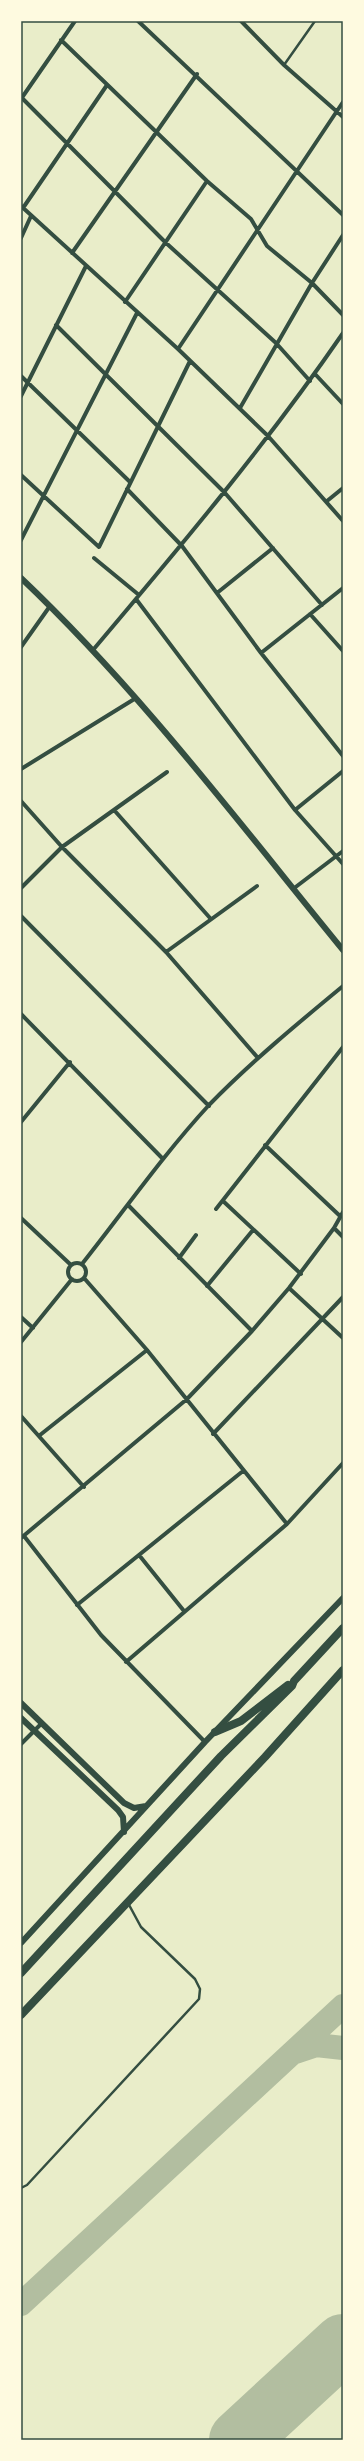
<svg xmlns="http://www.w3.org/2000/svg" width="364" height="2461" viewBox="0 0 364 2461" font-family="'Crimson Pro',serif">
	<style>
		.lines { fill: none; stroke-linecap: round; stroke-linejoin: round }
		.taxiway { stroke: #b2bea0; stroke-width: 24 }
		.runway { stroke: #b2bea0; stroke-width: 60 }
		.service { stroke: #344e41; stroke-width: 2.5 }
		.minor { stroke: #344e41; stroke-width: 4 }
		.tertiary { stroke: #344e41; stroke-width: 6 }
		.trunk { stroke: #344e41; stroke-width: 8 }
		.neatline { fill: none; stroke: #344e41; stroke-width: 1.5 }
	</style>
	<rect width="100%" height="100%" fill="#e9edc9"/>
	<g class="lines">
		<!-- taxiway -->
		<path class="taxiway" d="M295 2052 316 2045 343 2048
			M21 2304 343 2006"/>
		<!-- runway -->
		<path class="runway" d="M239 2440 343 2344"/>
		<!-- service -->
		<path class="service" d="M284 65 315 21
			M21 2188 27 2185 199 1999 200 1989 195 1979 141 1927 128 1903"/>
		<!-- minor -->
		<path class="minor" d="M138 21 343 215
			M241 21 284 65 343 117
			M61 40 207 181 251 219 267 246 312 283 343 315
			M21 97 165 242 276 343 310 381
			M21 99 75 21
			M21 206 178 349 268 436 343 521
			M23 208 107 85
			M21 238 31 216
			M72 253 197 74
			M125 302 207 181
			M56 325 225 493 322 605
			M178 349 343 102
			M315 374 343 404
			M21 376 130 482
			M21 396 86 266
			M240 408 312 283 343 235
			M21 475 99 547 190 361
			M127 489 182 546 261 653 343 756
			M327 501 343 488
			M21 540 137 313
			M94 558 139 595
			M217 593 273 548
			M136 599 295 810 343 864
			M310 614 343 651
			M21 647 50 606
			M93 650C180 547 266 445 343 333
			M261 653 343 588
			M21 769 136 698
			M21 801 62 847 166 952 258 1058
			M114 810 210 918
			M295 810 343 771
			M21 888 62 847 167 772
			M293 889 343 851
			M21 916 209 1106
			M166 952 257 886
			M21 1014 163 1159
			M21 1122 70 1062
			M265 1145 340 1216
			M223 1201 301 1274
			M128 1205 252 1331
			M216 1209 343 1047
			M21 1218 71 1265
			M334 1228 343 1237
			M179 1258 196 1235
			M68 1272a9 9 0 1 1 18 0a9 9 0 1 1-18 0Z
			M82 1264C124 1211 163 1155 209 1105 251 1062 297 1024 343 986
			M84 1278 147 1350 287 1524
			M207 1286 253 1230
			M289 1288 343 1338
			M21 1317 33 1328
			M21 1342 72 1279
			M21 1416 84 1487
			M213 1434 343 1297
			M40 1435 147 1350
			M24 1536 101 1635 205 1742
			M21 1538 187 1399 252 1331 289 1288 334 1228 343 1212
			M139 1555 184 1611
			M77 1605 243 1471
			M126 1662 287 1524 343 1463
			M21 1744 42 1723"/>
		<!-- tertiary -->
		<path class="tertiary" d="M21 578C140 691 240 824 343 950
			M21 1703 124 1803 134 1808 146 1806
			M21 1718 118 1810 123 1817 124 1832
			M21 1943 205 1742 343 1598"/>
		<!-- trunk -->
		<path class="trunk" d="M215 1732 241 1721 288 1685
			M21 1973 221 1756 292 1686 294 1681 343 1628
			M21 2015 265 1757 343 1670"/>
	</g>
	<!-- border -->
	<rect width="364" height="2461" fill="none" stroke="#fefae0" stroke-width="44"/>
	<rect x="22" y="22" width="320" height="2417" class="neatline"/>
</svg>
